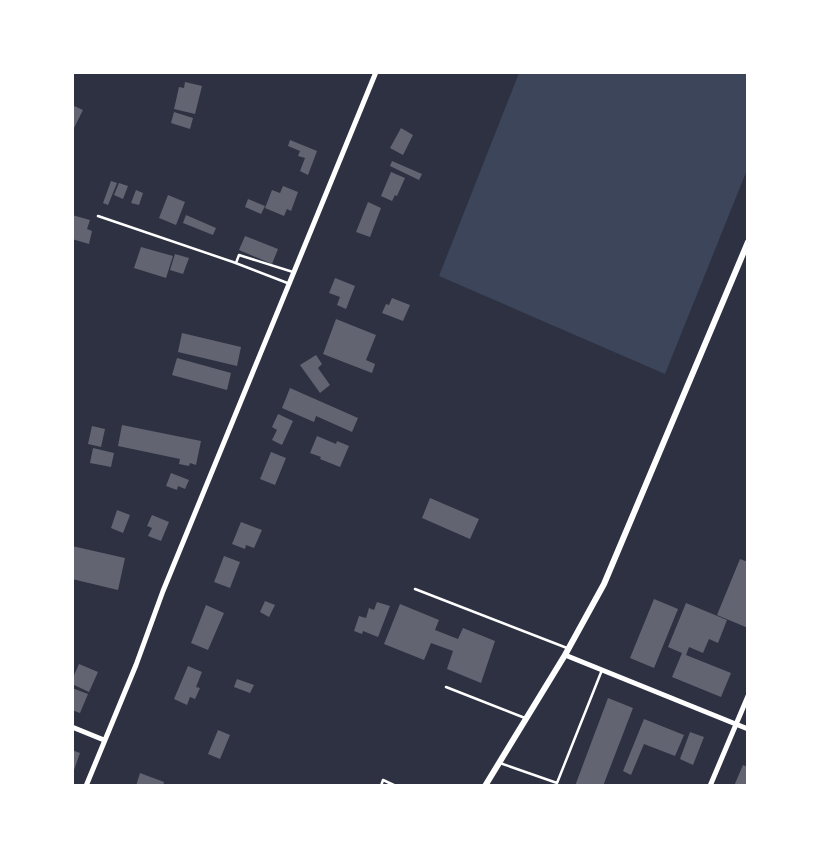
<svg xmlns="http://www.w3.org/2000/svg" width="820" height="858" viewBox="0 0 820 858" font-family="'Space Grotesk',sans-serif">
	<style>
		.green { fill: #3c4559 }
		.building { fill: #626471 }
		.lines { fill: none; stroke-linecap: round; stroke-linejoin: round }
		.service { stroke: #fff; stroke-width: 2.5 }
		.minor { stroke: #fff; stroke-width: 5 }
		.tertiary { stroke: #fff; stroke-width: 6 }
	</style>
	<rect width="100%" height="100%" fill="#2d3142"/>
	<!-- green -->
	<path class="green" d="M519 73H747V170L665 374 439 276Z"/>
	<!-- building -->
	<path class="building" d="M185 82 202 86 195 114 174 109 179 87 184 88Z
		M72 105 83 110 72 132Z
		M174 112 193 118 190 129 171 123Z
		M401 128 413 135 403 155 390 148Z
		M290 140 317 151 308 175 300 171 305 158 298 156 300 151 288 146Z
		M392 161 422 174 419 180 390 166Z
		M391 172 405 178 397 196 395 195 392 201 381 196Z
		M111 181 117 183 108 205 103 203Z
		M119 183 128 186 123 199 114 195Z
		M283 186 298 192 291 211 287 209 284 216 265 208 272 190 280 193Z
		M136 190 143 193 139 205 131 203Z
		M168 195 185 202 176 225 159 218Z
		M248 199 265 206 261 214 245 207Z
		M368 202 381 208 370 237 356 232Z
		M72 215 90 220 87 229 92 231 89 244 72 239Z
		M186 215 216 228 213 235 183 223Z
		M245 236 278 249 272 264 239 250Z
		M141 247 173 256 166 278 134 268Z
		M175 254 189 258 183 274 170 270Z
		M335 278 355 286 346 309 337 305 340 297 329 293Z
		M392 298 410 305 403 321 382 313 386 304 389 305Z
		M336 319 376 335 366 360 375 364 372 373 323 354Z
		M182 333 241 347 237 366 178 352Z
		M316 355 322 364 318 368 330 385 320 393 300 365Z
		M177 358 231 373 227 390 172 375Z
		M290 388 358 418 352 432 316 416 314 422 282 408Z
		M278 414 293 421 282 445 272 440 277 430 272 427Z
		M122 425 201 441 196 465 190 463 189 466 179 464 180 459 118 446Z
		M92 426 105 429 101 447 88 444Z
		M317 436 336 444 337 441 349 446 340 467 320 459 321 457 310 453Z
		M93 448 114 453 111 467 90 463Z
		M271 452 286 458 275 485 260 479Z
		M171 473 189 480 185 489 178 486 177 490 166 486Z
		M430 498 479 519 470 539 422 518Z
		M117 510 130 515 123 533 111 528Z
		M152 515 169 522 161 541 148 536 152 528 147 526Z
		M241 522 262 530 254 548 246 545 245 549 232 544Z
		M72 546 125 558 118 590 72 579Z
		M224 556 240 562 230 588 214 582Z
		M740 559 748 562V628L717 615Z
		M654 599 678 609 654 668 630 658Z
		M265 601 275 605 269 617 260 612Z
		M377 602 390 606 378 637 363 631 362 634 354 631 359 616 366 618 369 608 374 610Z
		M686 603 727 620 718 643 709 639 703 653 689 647 686 655 731 673 721 697 672 677 682 653 668 647Z
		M400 604 439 620 435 630 458 639 463 628 495 641 481 683 447 669 453 651 431 643 424 660 384 644Z
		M206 605 224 613 208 650 191 643Z
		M79 664 98 672 89 692 72 684V680Z
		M188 666 202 672 196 687 200 688 195 699 190 697 187 705 174 699Z
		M237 679 254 685 250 693 234 687Z
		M72 688 88 694 80 713 72 710Z
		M608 698 633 708 603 786H575Z
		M644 719 684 735 675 756 644 744 631 775 623 771Z
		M218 730 230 735 220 759 208 754Z
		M690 732 704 737 693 765 680 759Z
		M72 750 80 753 73 773H72Z
		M743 765 748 767V786H734Z
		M140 773 164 782 163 786H136Z"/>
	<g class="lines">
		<!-- service -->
		<path class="service" d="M98 216 233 262 290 284
			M236 263 239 255 293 272
			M415 589 567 648
			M446 687 525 718
			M500 763 557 783 602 670
			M381 786 383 780 396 786"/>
		<!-- minor -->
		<path class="minor" d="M565 655 748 729
			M72 727 104 740
			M86 786 136 665 163 591 376 72
			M710 786 748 696"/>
		<!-- tertiary -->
		<path class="tertiary" d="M485 786 565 655 604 584 748 242"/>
	</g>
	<!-- border -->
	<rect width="820" height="858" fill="none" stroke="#ffffff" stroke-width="148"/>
</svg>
